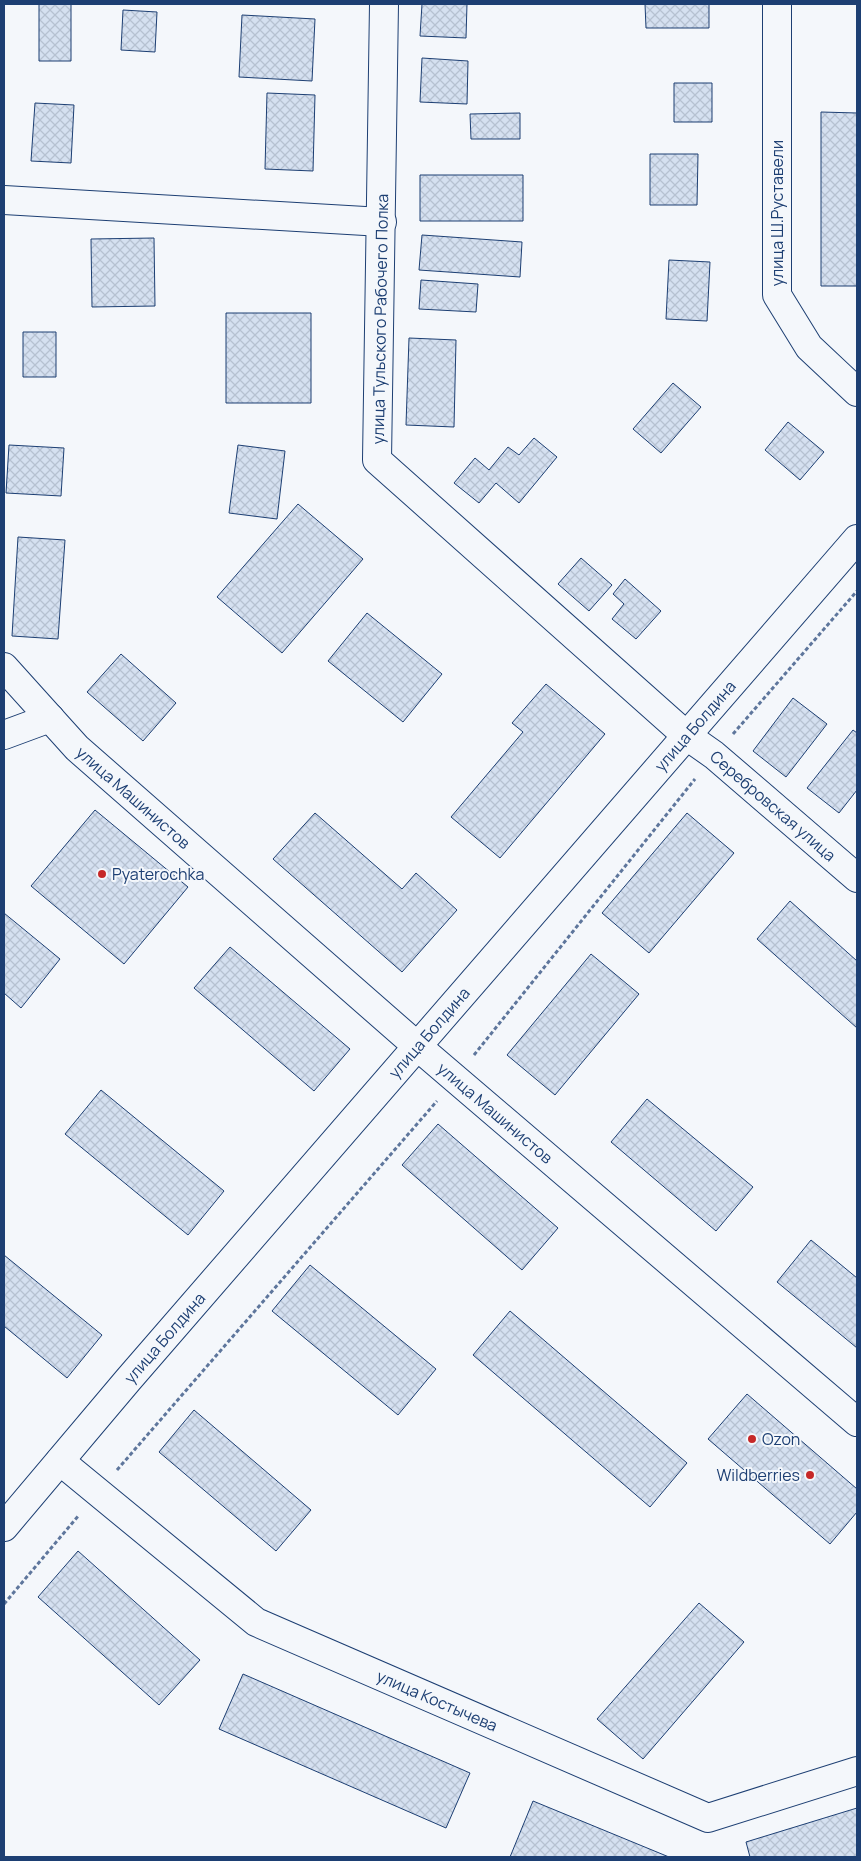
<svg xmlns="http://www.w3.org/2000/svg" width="861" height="1861" viewBox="0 0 861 1861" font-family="Manrope,sans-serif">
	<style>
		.building { fill: url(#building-cross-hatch); stroke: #1d3f73 }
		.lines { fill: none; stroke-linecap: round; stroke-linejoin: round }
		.minor-casing { stroke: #1d3f73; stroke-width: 30 }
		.major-casing { stroke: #1d3f73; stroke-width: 30 }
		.path { stroke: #5e769c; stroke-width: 3; stroke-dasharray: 4 2.5; stroke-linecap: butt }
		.minor { stroke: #f4f7fb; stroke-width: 28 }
		.major { stroke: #f4f7fb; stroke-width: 28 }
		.poi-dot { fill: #c62828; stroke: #f4f7fb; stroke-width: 2 }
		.labels { text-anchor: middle; stroke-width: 4; stroke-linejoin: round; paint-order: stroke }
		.street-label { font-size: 16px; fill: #1d3f73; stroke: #f4f7fb }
		.poi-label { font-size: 16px; fill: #1d3f73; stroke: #f4f7fb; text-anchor: start }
	</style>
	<defs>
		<pattern id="building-cross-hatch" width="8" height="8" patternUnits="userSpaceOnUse" patternTransform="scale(1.25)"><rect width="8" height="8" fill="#d5e0f0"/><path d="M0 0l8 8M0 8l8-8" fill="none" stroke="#b6c1d1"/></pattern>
	</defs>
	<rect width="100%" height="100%" fill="#f4f7fb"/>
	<!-- building -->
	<path class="building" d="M39 4H71V61H39Z
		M422 4H467L466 38 420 36Z
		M645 4H709V28H646Z
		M123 10 157 12 155 52 121 50Z
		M242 15 315 19 312 81 239 77Z
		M422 58 468 61 467 104 420 102Z
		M674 83H712V122H674Z
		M267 93 315 95 313 171 265 169Z
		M35 103 74 105 71 163 31 161Z
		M821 112 857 113V286H821Z
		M520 113V139H471L470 114Z
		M650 154H698L697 205H650Z
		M420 175H523V221H420Z
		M422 235 522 242 520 277 419 270Z
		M154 238 155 306 92 307 91 239Z
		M669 260 710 262 707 321 666 319Z
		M421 280 478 284 476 312 419 309Z
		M226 313H311V403H226Z
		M23 332H56V377H23Z
		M409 338 456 340 454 427 406 425Z
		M673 383 701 407 661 453 633 429Z
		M788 422 824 452 800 480 765 450Z
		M534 438 557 457 519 503 496 483 479 503 454 483 475 458 489 470 508 447 519 455Z
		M9 445 64 448 61 496 6 493Z
		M238 445 285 451 277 519 229 513Z
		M298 504 363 559 282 653 217 597Z
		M18 537 65 540 58 639 12 636Z
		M581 558 612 585 589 611 558 584Z
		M625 579 661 611 636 639 612 619 624 604 613 594Z
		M367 613 442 674 403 722 328 661Z
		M121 654 176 703 143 741 87 692Z
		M546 684 605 734 500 858 451 817 523 732 512 723Z
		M793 698 827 724 786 777 753 751Z
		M853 730 857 733V790L839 813 807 788Z
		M95 810 188 887 124 964 31 886Z
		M315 813 402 889 416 873 457 910 402 972 273 859Z
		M687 813 734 853 649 953 602 913Z
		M790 901 857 961V1028L757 939Z
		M4 913 60 959 21 1008 4 993Z
		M230 947 350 1049 314 1091 194 988Z
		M591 954 639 994 555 1095 507 1055Z
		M101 1090 224 1191 188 1235 65 1134Z
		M647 1099 753 1187 716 1231 611 1142Z
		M438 1124 558 1228 522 1270 402 1165Z
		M811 1240 857 1278V1348L777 1282Z
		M4 1255 102 1335 67 1378 4 1326Z
		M310 1265 436 1369 398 1415 272 1311Z
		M510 1311 687 1463 650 1507 473 1355Z
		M747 1394 857 1489V1512L830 1544 708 1439Z
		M194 1410 311 1510 276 1551 159 1452Z
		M78 1551 200 1660 159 1705 38 1597Z
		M699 1603 744 1642 643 1759 597 1719Z
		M243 1674 470 1773 446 1828 219 1729Z
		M533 1801 669 1857H510Z
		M857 1808V1857H750L746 1842Z"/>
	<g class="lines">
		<defs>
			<g id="minor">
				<path id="s1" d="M384 4 377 460 687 736 714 755 857 878"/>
				<path d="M777 4V295L809 347 857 392"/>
				<path d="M4 200 382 222"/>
				<path id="s2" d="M4 667 77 748 417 1046 857 1422"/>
				<path d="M4 735 50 718"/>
				<path id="s3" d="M60 1461 256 1622 708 1818 857 1771"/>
			</g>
			<g id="major">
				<path id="s4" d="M4 1527 128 1380 857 539"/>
			</g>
		</defs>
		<!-- minor casing -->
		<use href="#minor" class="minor-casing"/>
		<!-- major casing -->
		<use href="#major" class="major-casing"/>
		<!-- path -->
		<path class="path" d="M733 734 857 591
			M474 1055 695 779
			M117 1470 437 1101
			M4 1604 79 1515"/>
		<!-- minor -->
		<use href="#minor" class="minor"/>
		<!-- major -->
		<use href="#major" class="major"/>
	</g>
	<!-- markers -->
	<g class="poi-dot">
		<circle cx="102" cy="874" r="5"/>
		<circle cx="752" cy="1439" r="5"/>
		<circle cx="810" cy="1475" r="5"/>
	</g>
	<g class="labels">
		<!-- street labels -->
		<g class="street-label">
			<text transform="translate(777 213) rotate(-90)" y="6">улица Ш.Руставели</text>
			<text transform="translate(380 319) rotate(-89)" y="6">улица Тульского Рабочего Полка</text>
			<text dy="6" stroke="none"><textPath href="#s4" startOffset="1058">улица Болдина</textPath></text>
			<text dy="6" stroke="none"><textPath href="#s2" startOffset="184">улица Машинистов</textPath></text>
			<text dy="6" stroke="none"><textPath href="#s1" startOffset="982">Серебровская улица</textPath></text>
			<text dy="6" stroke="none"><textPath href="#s4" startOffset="652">улица Болдина</textPath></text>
			<text dy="6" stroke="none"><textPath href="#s2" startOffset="664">улица Машинистов</textPath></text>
			<text dy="6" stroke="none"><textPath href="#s4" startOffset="248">улица Болдина</textPath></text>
			<text dy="6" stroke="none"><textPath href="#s3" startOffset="451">улица Костычева</textPath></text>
		</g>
		<!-- poi labels -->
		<g class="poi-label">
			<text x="112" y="880">Pyaterochka</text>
			<text x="762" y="1445">Ozon</text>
			<text x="800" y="1481" text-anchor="end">Wildberries</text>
		</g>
	</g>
	<!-- border -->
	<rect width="861" height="1861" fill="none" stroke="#1d3f73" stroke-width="10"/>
</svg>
